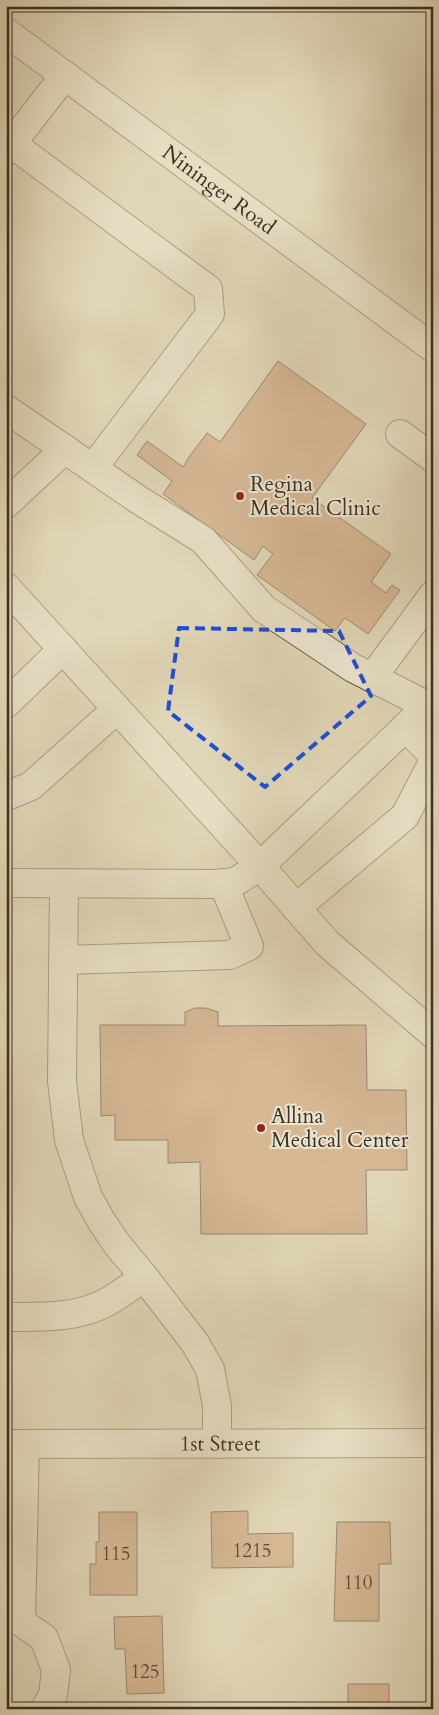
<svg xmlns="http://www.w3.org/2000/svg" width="439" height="1715" viewBox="0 0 439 1715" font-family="Cardo,serif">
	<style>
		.building { fill: #c8926a; stroke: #3c3021 }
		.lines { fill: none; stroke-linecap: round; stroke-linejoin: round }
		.minor-casing { stroke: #655a47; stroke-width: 30 }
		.minor { stroke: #ece5d1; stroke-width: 28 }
		.marked { fill: none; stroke: #1d4ed8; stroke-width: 4; stroke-dasharray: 10 6; stroke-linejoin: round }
		.poi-dot { fill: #8f2418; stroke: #ece5d1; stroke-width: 2 }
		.labels { text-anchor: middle; stroke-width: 4; stroke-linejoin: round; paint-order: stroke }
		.number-label { font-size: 19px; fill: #5f4833 }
		.street-label { font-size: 21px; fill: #3c3021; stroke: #ece5d1 }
		.poi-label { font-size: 21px; fill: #3c3021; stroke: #ece5d1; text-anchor: start }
	</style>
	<rect width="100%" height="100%" fill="#e1d7b8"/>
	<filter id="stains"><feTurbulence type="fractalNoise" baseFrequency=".004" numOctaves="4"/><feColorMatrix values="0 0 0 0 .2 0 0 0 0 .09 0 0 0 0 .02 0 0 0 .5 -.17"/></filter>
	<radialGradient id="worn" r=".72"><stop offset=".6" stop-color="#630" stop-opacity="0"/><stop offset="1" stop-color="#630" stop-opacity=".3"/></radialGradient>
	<!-- building -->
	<path class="building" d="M278 361 366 424 312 498 391 554 371 582 386 593 392 585 400 590 368 634 345 618 335 631 257 575 273 554 263 546 254 560 163 494 172 481 137 455 147 441 183 467 189 457 207 433 220 442Z
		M195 1008H206L218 1012V1026L366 1025 367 1090H406L407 1170H366L367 1234H201L200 1162 168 1163V1140H115V1115L101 1116 100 1025H185V1012Z
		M248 1511V1534L293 1533V1567L212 1568 211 1512Z
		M99 1512H137V1595H90V1564H96V1542H99Z
		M337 1522H390L391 1564H379V1621H334Z
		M162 1616 164 1693 127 1694 125 1649H115L114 1617Z
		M348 1684H389V1709H348Z"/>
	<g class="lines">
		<defs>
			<g id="minor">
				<path id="s1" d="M6 32 433 348"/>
				<path d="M12 144 208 289 210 314 93 468"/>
				<path d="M6 151 65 75"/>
				<path d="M6 409 139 500 203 540 264 609 353 668 428 706"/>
				<path d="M400 434 433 458"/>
				<path d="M6 504 65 449"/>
				<path d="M6 587 260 866 327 943 433 1034"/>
				<path d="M372 678 433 595"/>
				<path d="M6 704 63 649"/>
				<path d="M405 727 431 753 433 760"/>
				<path d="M6 794 9 795 31 786 117 709"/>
				<path d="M6 883 215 884 235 882 260 866 433 701"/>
				<path d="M64 883 62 1081 69 1140 88 1197 102 1222 116 1243 144 1277 195 1343 210 1369 217 1406V1444"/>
				<path d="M296 908 405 816 433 762"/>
				<path d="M63 960 230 955 249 946 223 883"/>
				<path d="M6 1317C41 1317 77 1319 109 1301 121 1294 133 1285 144 1277"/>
				<path id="s2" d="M6 1444 433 1443"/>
				<path d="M21 1622 25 1444"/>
				<path d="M21 1622 44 1638 56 1670 53 1695 45 1709"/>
			</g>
		</defs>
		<!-- minor casing -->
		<use href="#minor" class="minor-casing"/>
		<!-- minor -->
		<use href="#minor" class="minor"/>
	</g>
	<!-- marked area -->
	<path d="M0 0H439V1715H0ZM179 628 339 631 371 696 265 787 168 711Z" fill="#e1d7b8" fill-opacity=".55" fill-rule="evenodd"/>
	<path class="marked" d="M179 628 339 631 371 696 265 787 168 711Z"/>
	<!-- markers -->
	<g class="poi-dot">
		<circle cx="240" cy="496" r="5"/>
		<circle cx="261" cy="1128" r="5"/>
	</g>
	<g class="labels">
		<!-- number labels -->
		<g class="number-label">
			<text x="252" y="1557">1215</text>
			<text x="116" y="1560">115</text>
			<text x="358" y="1589">110</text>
			<text x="145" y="1678">125</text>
		</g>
		<!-- street labels -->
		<g class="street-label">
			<text dy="7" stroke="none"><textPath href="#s1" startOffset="265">Nininger Road</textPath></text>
			<text dy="7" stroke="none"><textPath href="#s2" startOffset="214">1st Street</textPath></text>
		</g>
		<!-- poi labels -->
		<g class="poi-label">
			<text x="250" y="491">Regina<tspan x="250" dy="24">Medical Clinic</tspan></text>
			<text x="271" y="1123">Allina<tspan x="271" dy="24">Medical Center</tspan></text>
		</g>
	</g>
	<!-- margin -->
	<rect width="439" height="1715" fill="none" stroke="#e1d7b8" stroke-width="25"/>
	<rect x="8" y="8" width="424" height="1700" fill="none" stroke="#3c3021" stroke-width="2.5"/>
	<rect x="12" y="12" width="414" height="1690" fill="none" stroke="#3c3021"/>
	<rect width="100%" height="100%" filter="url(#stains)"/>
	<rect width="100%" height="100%" fill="url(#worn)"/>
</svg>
